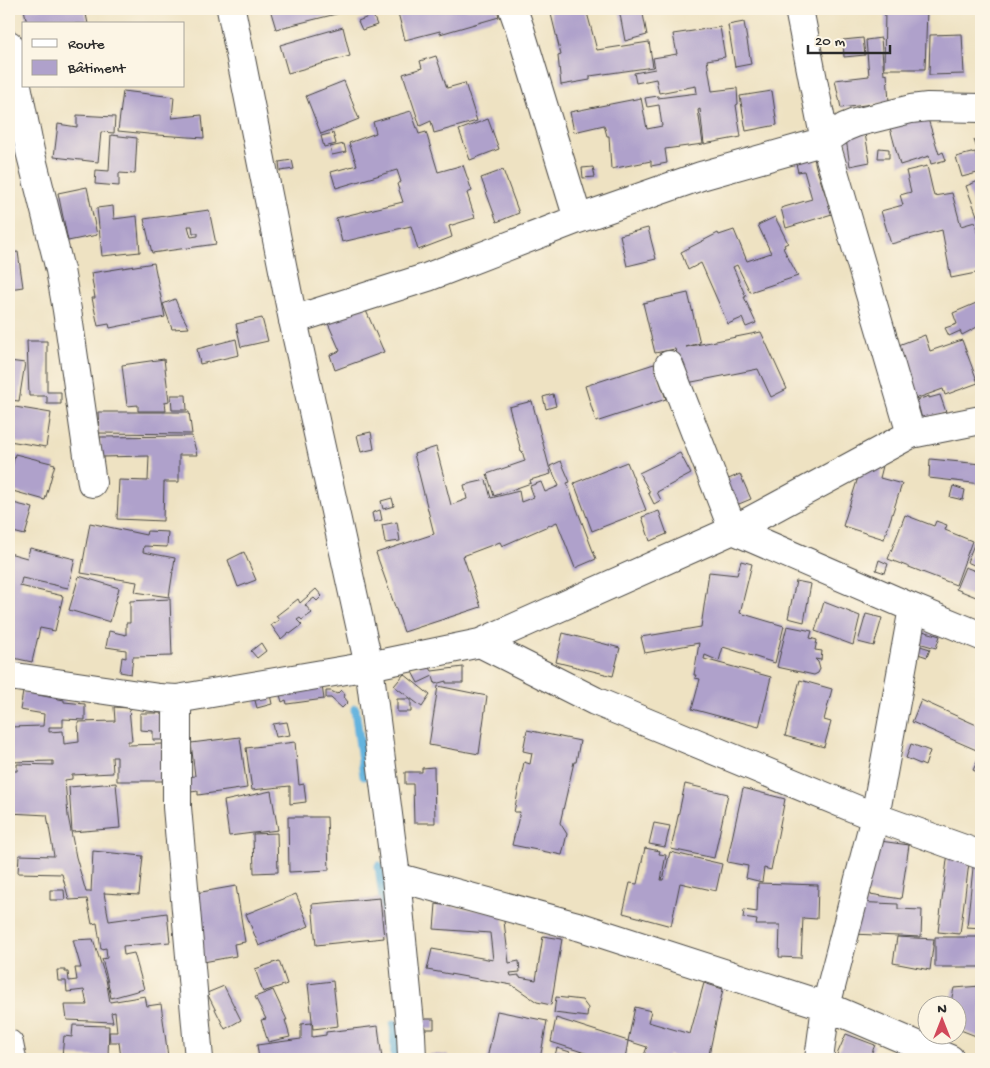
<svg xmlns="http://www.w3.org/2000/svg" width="990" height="1068" viewBox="0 0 990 1068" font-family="'Gochi Hand',sans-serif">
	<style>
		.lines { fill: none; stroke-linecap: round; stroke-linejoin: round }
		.stream { stroke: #63b3de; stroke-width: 9 }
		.building { fill: #afa1cb; fill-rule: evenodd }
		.minor-casing { stroke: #484642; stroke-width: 30 }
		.major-casing { stroke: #484642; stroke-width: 30 }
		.minor { stroke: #fff; stroke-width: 28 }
		.major { stroke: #fff; stroke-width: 28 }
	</style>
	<rect width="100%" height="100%" fill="#fcf5e5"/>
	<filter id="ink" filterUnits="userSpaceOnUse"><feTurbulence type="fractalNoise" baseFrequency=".02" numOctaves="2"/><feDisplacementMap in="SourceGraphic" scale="10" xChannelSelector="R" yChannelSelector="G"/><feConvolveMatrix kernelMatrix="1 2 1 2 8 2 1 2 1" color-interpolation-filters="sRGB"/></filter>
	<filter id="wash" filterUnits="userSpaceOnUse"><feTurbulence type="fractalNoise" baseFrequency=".0096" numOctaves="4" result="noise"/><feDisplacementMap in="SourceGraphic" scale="20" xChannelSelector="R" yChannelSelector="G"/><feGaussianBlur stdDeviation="1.12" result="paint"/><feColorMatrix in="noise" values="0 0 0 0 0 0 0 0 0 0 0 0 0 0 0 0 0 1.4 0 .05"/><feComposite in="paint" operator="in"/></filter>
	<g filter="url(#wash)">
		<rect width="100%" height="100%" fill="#eee2c2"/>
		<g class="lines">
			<!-- stream -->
			<path class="stream" d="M355 709 364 776
				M379 866 388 940
				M394 1024 395 1059"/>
		</g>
		<g id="blocks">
			<!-- building -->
			<path class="building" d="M24 9H85L88 24H27Z
				M270 9H344V12L276 29Z
				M397 9H497L499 17 440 34V31L405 40Z
				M555 9H586L597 50 649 42 653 67 590 76V80L561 85 558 56 561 55 550 10Z
				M619 9H642L647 35 625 41Z
				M885 9H927L925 69H884Z
				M373 15 377 25 362 30 358 21Z
				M744 22 751 64 735 67 728 25Z
				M343 27 350 56 288 73 280 45Z
				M720 27 725 57 707 60 712 91 737 88 738 104 736 105 741 137 704 144 700 109 698 110 703 144 665 149 667 163 651 166V161L611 169 609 136H607L604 125 574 132 570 112 641 98 647 129 662 126 659 105 647 107 645 98 658 96V98L697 93 696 86 659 93 656 79 636 83 634 73 655 69 653 58 677 54 673 34Z
				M962 34 964 74 929 75 930 35Z
				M863 38 865 55 844 57 843 40Z
				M881 38 884 75 887 74 889 102 841 108 835 80 869 76 866 40Z
				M436 56 447 88 465 83 477 121 434 133 431 121 420 126 403 74 422 68 420 61Z
				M344 81 359 119 321 134 306 96Z
				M123 91 174 97 172 118 202 115 204 138 158 135 118 131Z
				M772 91 777 125 746 131 740 96Z
				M411 111 419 134 426 132 438 172 463 165 472 191 467 193 475 218 449 226 452 237 418 250 411 226 342 242 336 218 403 202 397 184 401 182 397 170 336 188 331 172 357 165 349 143 376 133 373 122Z
				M77 115 115 117 114 133 101 132 98 162 54 157 58 124 77 127Z
				M927 116 939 154 943 152 946 160 931 164 929 156 900 165 889 124Z
				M488 119 499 149 470 160 459 130Z
				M864 128 870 162 850 166 845 132Z
				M333 133 336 144 324 147 321 136Z
				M111 135 137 138 135 174 119 173V186L95 184 96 170 109 171Z
				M981 138V160L974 140Z
				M344 144 346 152 332 155 330 147Z
				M879 148 889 149V158H878Z
				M812 149 816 167 832 214 786 228 781 208 812 199 804 171 798 172 794 155Z
				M975 152 981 172 962 177 956 157Z
				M292 160 294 169 280 171 279 162Z
				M927 166 934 196 952 193 961 226 975 222 981 250V272L951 278 942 230 891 244 881 211 903 205 900 195 911 192 906 171Z
				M593 167 595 177 583 178 582 168Z
				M503 170 519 213 497 222 481 178Z
				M981 180V226L966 186Z
				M87 187 97 235 68 241 58 193Z
				M113 206 114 219 137 216 140 252 102 256 97 208Z
				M209 210 216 244 152 253 144 219ZM188 226H192L193 233H198V236L191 237Z
				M775 217 788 243 784 245 785 247 783 248 798 276 750 292 737 265 733 267 746 297H744L756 323 746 327 742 318 728 324 701 263 688 270 681 252 718 233 719 235 734 230 747 261 771 253 758 225Z
				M648 228 656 259 627 266 620 235Z
				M18 252 23 287 9 289V253Z
				M154 263 165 317 110 328 109 324 98 326 92 298H95L91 273Z
				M688 293 700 343 686 347 761 332 787 389 771 397 758 369 687 383 675 349 655 353 643 303Z
				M175 299 180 311 189 328 172 329 163 304Z
				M981 301V325L962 335 960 331 949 336 945 328 957 324 953 313Z
				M364 306 384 352 335 370 330 355 340 351 327 321Z
				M262 318 268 341 241 347 236 324Z
				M925 335 930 351 962 340 978 383 945 395 943 389 915 399 896 346Z
				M236 339 239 355 200 364 197 349Z
				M27 341H47V392H61V404H47V396H29Z
				M164 359 169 401 165 402 166 411H138V405L127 406 122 365Z
				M9 361 25 363 19 401 9 400Z
				M654 364 666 399 596 422 585 386Z
				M553 394 556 406 546 409 543 397Z
				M171 395H186L187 410H172Z
				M940 395 946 412 922 419 917 400 929 396V398Z
				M532 401 551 474 530 480 531 483 494 496 487 474 525 461 522 451H521L509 407Z
				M9 406 51 413 46 447 9 441Z
				M98 412H189L192 434 99 433Z
				M371 432 374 449 361 452 357 435Z
				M192 436 197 455H179V482H164L163 521 117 519 119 480 148 481 149 456 101 457 100 437Z
				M436 447 451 505 467 499 464 485 486 480 491 498 519 491 521 502 534 497 530 486 541 482 545 492 559 486 550 466 561 461 570 482 567 483 596 559 575 568 557 522 502 546 500 542 463 556 481 607 404 632 376 553 434 534 414 454Z
				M680 453 691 474 657 492 661 500 654 504 648 492H650L639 473Z
				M15 454 55 464 45 500 9 490V481Z
				M930 459 981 464V484L929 478Z
				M627 462 646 510 592 531 574 483Z
				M884 462 880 478 902 484 884 539 843 526 860 471Z
				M740 474 751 499 734 506 724 481Z
				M953 486 965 490 963 500 950 497Z
				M392 498 394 506 383 509 381 501Z
				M9 502 33 508 25 535 9 531Z
				M380 510 382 520 374 522 372 513Z
				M659 511 667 534 650 541 642 517Z
				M905 515 934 526 936 521 947 525 945 530 972 541 956 585 888 559Z
				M397 522 400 541 385 543 382 525Z
				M90 523 146 535 147 531 168 532 167 547 144 546 143 552 175 558 169 597 135 592 137 582 81 573Z
				M981 527V568L967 562Z
				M30 548 75 559 68 588 22 578 20 586 63 596 55 631 40 628 32 662 9 657V553L27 558Z
				M244 552 256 580 238 587 228 560Z
				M879 560 888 564 885 573 876 570Z
				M741 561 752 564 740 613 784 626 775 663 723 647 719 661 705 655 704 659 771 677 759 727 692 709 700 679 695 678 696 675H694L699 643 645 653 641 637 701 627 709 572 737 575Z
				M965 567 981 573V599L956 589Z
				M79 576 119 588 110 622 69 610Z
				M796 581 811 584 804 622 788 618Z
				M316 589 322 596 317 601 314 598 305 605 312 613 302 620 300 618 297 620 302 625 290 634 289 632 281 639 271 625 279 620 276 616 298 599 300 603Z
				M170 599 172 656 133 657 131 674 120 672 122 657 126 658V650L106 647 109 631 126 635V623H130V601Z
				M824 602 860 616 853 645 815 631Z
				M866 614 882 618 874 646 858 642Z
				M787 626 812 631 810 638 817 640 815 650 822 651 821 660 815 659 818 662 820 669 818 673 814 675 777 667Z
				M919 630 940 636 936 648 915 642Z
				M563 633 620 648 613 676 556 662Z
				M261 643 266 651 257 658 251 651Z
				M914 644 930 649 927 657 912 652Z
				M426 662 432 671 463 667V683H446V681L435 684 433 676 418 683 411 670Z
				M404 674 430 695 422 707 394 686Z
				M800 680 832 689 824 720 831 722 824 747 785 736Z
				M322 686 324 699 287 704 286 700 282 702 280 695Z
				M438 686 487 696 479 754 429 745Z
				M269 690 272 704 257 708 253 693Z
				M341 690 345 695 344 697 348 702 342 708 331 698H326V691H331L337 694Z
				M23 692 64 700V702L85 704V720L63 719V727H49V732L63 731 64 744 79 742 78 722 115 721 114 707 129 708 132 741H128V745L163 744V781H117V757H112L113 773 72 775V779L65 780 68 816 76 857 86 892H91L93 851 143 856 139 895 104 893 109 921 167 913 170 942 123 946 124 955 134 953 144 989 111 998 107 978 102 959 107 958 106 948 101 949 97 923 92 924 87 899 69 900 62 874 18 873 19 855 54 856 47 815 9 813V771H17V764L53 765V761L9 762V727L43 726 44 714 20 710Z
				M397 699H411V712H397Z
				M921 700 981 727V752L912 722Z
				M140 713H161L164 718V740H153V731L140 730Z
				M287 722 290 735 276 737 273 724Z
				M527 730 580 741 576 762H574L560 823 567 834 562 855 512 845 520 812H514L524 762 530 764 532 753 523 751Z
				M240 737 247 788 198 795V791L184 793 182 778 195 776 191 743Z
				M295 742 299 785 304 784 306 802 290 804V786L252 790 246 748Z
				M911 744 930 751 925 766 906 758Z
				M978 760 981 762V774L973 770Z
				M434 767 435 823H414L413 784H405V772H422V768Z
				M116 783 120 828 72 832 69 787Z
				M685 784 728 794 714 858 671 849Z
				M743 788 785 799 771 870 764 868 762 882 746 878 748 866 727 862Z
				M271 791 278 830 229 836 224 801Z
				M288 817H327L329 870 289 872Z
				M654 823 670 826 665 847 649 844Z
				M277 833 278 872 254 873 253 834Z
				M873 840 909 845 901 899 864 893Z
				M645 848 660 851 659 854 666 855 661 880H663L670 852 722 864 716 891 680 883 671 926 623 913 630 883 637 884Z
				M948 852 970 855 960 934 938 932Z
				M974 858 981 861V928L967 927Z
				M758 883 818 885 817 919 803 918 801 958 779 957 780 925H756L757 920 743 918 744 910 757 912Z
				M236 886 245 942 234 944 236 956 198 963 190 894Z
				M50 890H64L65 900H50Z
				M296 894 309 926 259 946 246 914Z
				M380 898 384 938 316 945 312 904Z
				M854 902 898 904V909L922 910 921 937 852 934Z
				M436 904 487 912 503 913 509 963 519 961 520 972 510 973 511 976 519 975V977L536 980 543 936 562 939 551 1005 537 1002 512 985 427 970 432 949 493 960 490 933 434 929Z
				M897 937 934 939 930 970 893 963Z
				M935 937H981V967H935Z
				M93 939 106 979 110 1002 145 996 147 1006 161 1004 168 1057 178 1055V1059H121L119 1042H110L109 1032H117L115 1012 111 1013 113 1022 67 1020 65 1005H87L84 990 67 992 66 981H58L57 970H65V972H68L69 981 77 980 75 968H81L73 940Z
				M279 961 287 984 263 992 255 969Z
				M333 981 338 1026 313 1029 308 984Z
				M704 983 723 989 708 1059H682L669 1055 667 1059H647L643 1058 647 1047 628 1041 635 1007 651 1011 648 1022 690 1034Z
				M224 986 241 1020 225 1029 207 993Z
				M981 986V1038L958 1029V1006H950L954 988Z
				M273 990 287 1020H285L290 1037 268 1042 261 1020 266 1019 255 997Z
				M556 997 582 1000 588 1008 587 1017 554 1013Z
				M497 1011 547 1021 540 1059H487Z
				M556 1018 628 1041 625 1059H604L551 1042Z
				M422 1019H434V1029H422Z
				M312 1023V1037L326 1035V1032L378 1026 382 1059H259L257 1045 301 1039V1024Z
				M73 1025 109 1026 108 1057 62 1056 64 1036 72 1037Z
				M846 1034 875 1045 869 1059H835Z
				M557 1048 570 1052 568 1059H554Z
				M430 1054 448 1055V1059H430Z"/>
		</g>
	</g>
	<g filter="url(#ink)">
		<use href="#blocks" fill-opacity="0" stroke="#484642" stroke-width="1"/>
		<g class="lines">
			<defs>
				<path id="minor" d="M513 9 520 29 578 219
					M799 9 825 141 911 434
					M9 45 30 151 60 270 67 310 92 483
					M293 320 428 277 578 219 701 176 825 141 845 127 855 123 911 109 928 107 981 108
					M669 365 733 530 913 608 981 636
					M480 643 595 701 875 817 981 855
					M9 676 159 698 177 699 369 666 480 643 733 530 911 434 981 420
					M177 699V807L199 1059
					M396 877 581 927 826 1006 950 1059
					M9 1044 12 1059
					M819 1059 826 1006 875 817 913 608"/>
				<path id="major" d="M231 9 293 320 369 666 396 877 411 1034 412 1059"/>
			</defs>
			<!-- minor casing -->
			<use href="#minor" class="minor-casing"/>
			<!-- major casing -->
			<use href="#major" class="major-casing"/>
			<!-- minor -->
			<use href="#minor" class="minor"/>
			<!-- major -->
			<use href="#major" class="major"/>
		</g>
	</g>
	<!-- margin -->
	<rect width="990" height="1068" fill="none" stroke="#fcf5e5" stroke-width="30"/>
	<!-- legend -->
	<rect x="22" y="22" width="162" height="65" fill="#fcf5e5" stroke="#a8a49b"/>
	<rect x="32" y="39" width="25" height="8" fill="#ffffff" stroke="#a8a49b"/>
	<text x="68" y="48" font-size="15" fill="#2b2b2b">Route</text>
	<rect x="32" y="60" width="25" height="15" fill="#afa1cb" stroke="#a8a49b"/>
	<text x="68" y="72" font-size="15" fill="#2b2b2b">Bâtiment</text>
	<!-- north arrow -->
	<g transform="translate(942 1020)"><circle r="24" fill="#fcf5e5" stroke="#a8a49b"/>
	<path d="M0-4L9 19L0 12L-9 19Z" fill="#d1495b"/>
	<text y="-8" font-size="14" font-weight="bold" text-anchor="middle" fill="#2b2b2b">N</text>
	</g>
	<!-- scale -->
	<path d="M808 45v8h82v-8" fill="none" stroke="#2b2b2b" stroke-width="2.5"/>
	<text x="815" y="45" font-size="15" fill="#2b2b2b" stroke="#fcf5e5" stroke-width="4" paint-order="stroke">20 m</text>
</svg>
